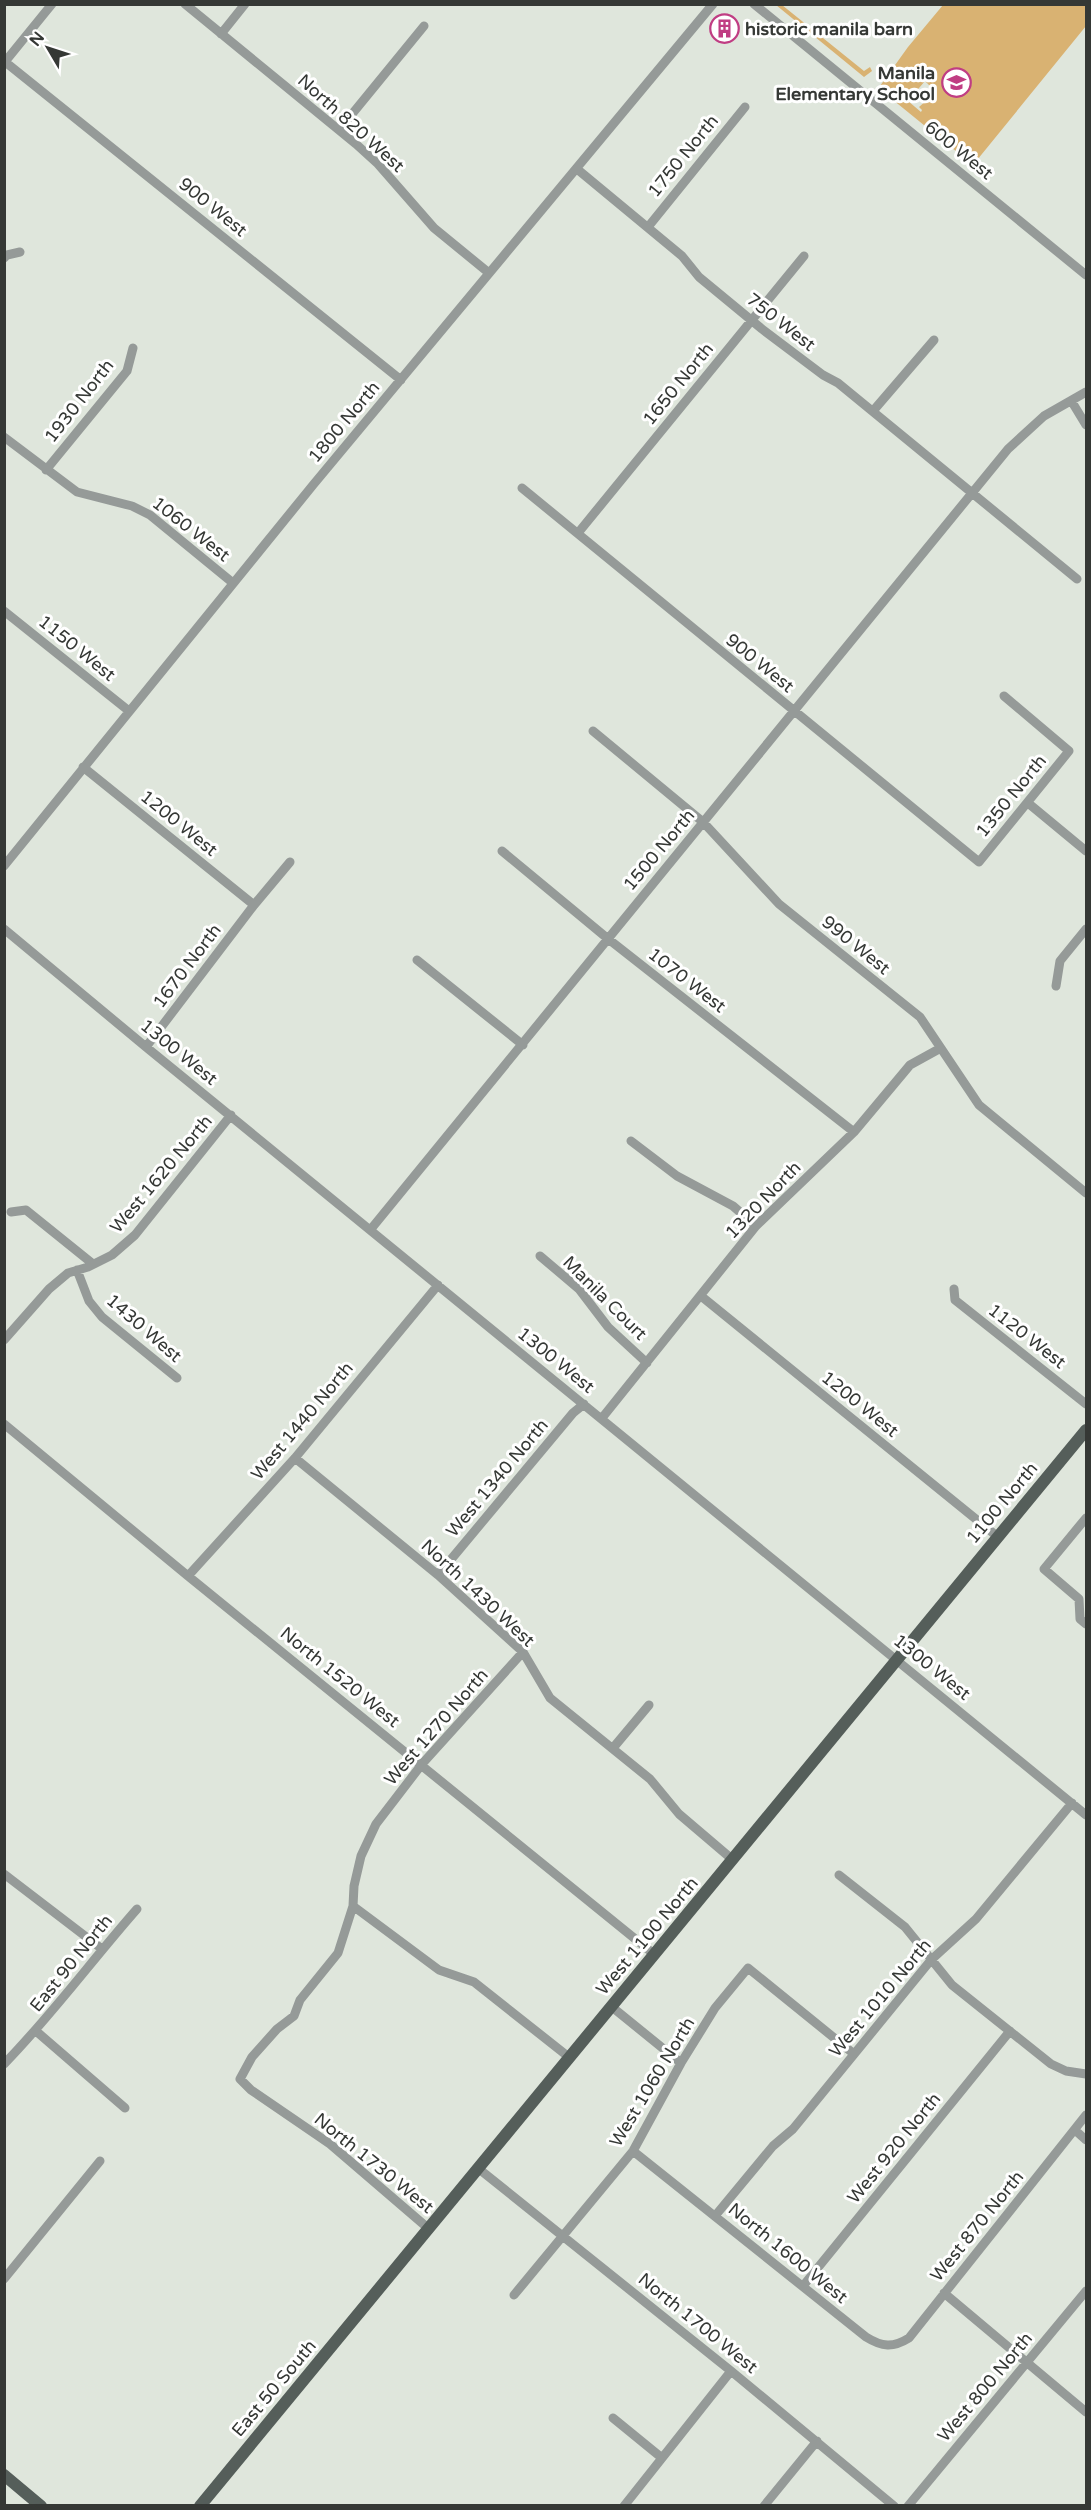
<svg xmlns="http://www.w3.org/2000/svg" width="1091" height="2510" viewBox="0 0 1091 2510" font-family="'Varela Round',sans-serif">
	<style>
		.green { fill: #d9b272; fill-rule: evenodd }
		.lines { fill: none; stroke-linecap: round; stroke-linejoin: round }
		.minor { stroke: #959a98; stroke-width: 9 }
		.major { stroke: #555e5a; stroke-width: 12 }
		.labels { text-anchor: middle; stroke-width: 6; stroke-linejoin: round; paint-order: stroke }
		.poi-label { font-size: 18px; font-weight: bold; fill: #353835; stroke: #fff; text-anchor: start }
		.street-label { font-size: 18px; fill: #353835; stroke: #fff }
	</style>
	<rect width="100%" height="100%" fill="#dfe6dc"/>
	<!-- green -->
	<path class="green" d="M776 5H782L864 71 870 67 872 71 864 77Z
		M943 5H1086V26L973 165 882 91 880 86 908 47ZM925 81 936 92 919 107 922 110 921 112 908 101Z"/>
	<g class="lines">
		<!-- minor -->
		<path class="minor" d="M185 4 356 144 378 164 434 228 489 273
			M754 4 1086 275
			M221 34 245 4
			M4 61 401 380
			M4 63 52 4
			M339 130 424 26
			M577 169 682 256 699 277 762 329 823 375 838 383 1077 579
			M648 227 745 107
			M4 258 7 255 20 252
			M1072 402 1086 425
			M873 411 934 340
			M4 437 77 492 132 506 150 515 233 583
			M46 470 127 371 133 348
			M522 488 979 862 1069 751 1004 696
			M578 533 804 256
			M4 611 129 711
			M593 731 703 822 779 904 920 1017 979 1105 1086 1193
			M83 767 254 905
			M1028 803 1086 851
			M502 851 607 938 854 1132
			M4 866 313 485 713 4
			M4 929 146 1047 1086 1815
			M417 960 523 1045
			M1056 986 1060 961 1086 929
			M146 1047 254 905 290 862
			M631 1141 677 1176 733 1206 756 1226
			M11 1212 26 1210 93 1264
			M371 1229 1008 449 1044 416 1086 392
			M540 1256 579 1289 608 1327 647 1363
			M77 1270 89 1301 102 1317 177 1378
			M954 1289 955 1300 1086 1404
			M701 1296 998 1537
			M4 1340 49 1289 68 1273 88 1267 112 1255 135 1235 231 1115
			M602 1418 756 1226 854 1132 910 1065 939 1049
			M4 1424 188 1576 655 1955
			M295 1458 438 1575 523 1652 550 1698 650 1779 679 1814 733 1860
			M1086 1518 1044 1569 1079 1599 1080 1619 1086 1624
			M438 1575 573 1413 584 1404
			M188 1576 295 1458 438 1285
			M613 1748 649 1705
			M4 1874 102 1949
			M839 1875 905 1927 952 1985 1051 2064 1066 2071 1086 2074
			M353 1906 439 1970 474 1982 570 2058
			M612 2007 681 2063
			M36 2031 125 2108
			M4 2064C52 2015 92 1960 137 1909
			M1076 2131 1086 2140
			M633 2151 866 2337C882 2347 893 2348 909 2338L1086 2115
			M479 2169 731 2371 894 2506
			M715 2216 773 2146 793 2129 931 1960 976 1919 1072 1803
			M429 2229 330 2144 251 2090 240 2079 252 2057 277 2029 294 2016 300 2000 338 1953 353 1906 354 1886 361 1856 376 1824 422 1764 523 1652
			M4 2279 100 2161
			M803 2286 1010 2031
			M944 2293 1086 2412
			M514 2295 633 2151 681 2063 715 2008 748 1968 854 2054
			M613 2418 662 2458
			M624 2506 731 2371
			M764 2506 817 2441
			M908 2506 1086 2291"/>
		<!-- major -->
		<path class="major" d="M4 2475 41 2506
			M200 2506 1086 1430"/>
	</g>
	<!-- icons -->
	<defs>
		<symbol id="building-ring" viewBox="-11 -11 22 22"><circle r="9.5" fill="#fff" stroke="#c03d83" stroke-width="1.5"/><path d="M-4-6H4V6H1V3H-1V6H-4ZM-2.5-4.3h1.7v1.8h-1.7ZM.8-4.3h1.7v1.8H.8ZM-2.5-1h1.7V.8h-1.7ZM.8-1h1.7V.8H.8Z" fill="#c03d83"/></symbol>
		<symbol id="school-ring" viewBox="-11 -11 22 22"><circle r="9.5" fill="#fff" stroke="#c03d83" stroke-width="1.5"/><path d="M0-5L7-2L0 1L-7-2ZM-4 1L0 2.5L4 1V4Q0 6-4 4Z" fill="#c03d83"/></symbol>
	</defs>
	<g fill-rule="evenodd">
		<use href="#building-ring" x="708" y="12" width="33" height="33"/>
		<use href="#school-ring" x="940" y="66" width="33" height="33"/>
	</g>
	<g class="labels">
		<!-- poi labels -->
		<g class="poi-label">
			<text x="745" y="35">historic manila barn</text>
			<text x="935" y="79" text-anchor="end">Manila<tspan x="935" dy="21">Elementary School</tspan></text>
		</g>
		<!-- street labels -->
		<g class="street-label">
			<text transform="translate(351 123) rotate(42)" y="6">North 820 West</text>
			<text transform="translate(959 150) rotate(39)" y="6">600 West</text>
			<text transform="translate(683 156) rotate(-51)" y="6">1750 North</text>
			<text transform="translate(213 207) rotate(39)" y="6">900 West</text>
			<text transform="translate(781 322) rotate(38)" y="6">750 West</text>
			<text transform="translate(678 384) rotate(-51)" y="6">1650 North</text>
			<text transform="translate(79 401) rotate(-52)" y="6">1930 North</text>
			<text transform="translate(344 422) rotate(-50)" y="6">1800 North</text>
			<text transform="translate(191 529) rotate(38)" y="6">1060 West</text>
			<text transform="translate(77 648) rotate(39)" y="6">1150 West</text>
			<text transform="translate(760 663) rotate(39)" y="6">900 West</text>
			<text transform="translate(1011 796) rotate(-51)" y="6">1350 North</text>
			<text transform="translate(179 823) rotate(39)" y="6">1200 West</text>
			<text transform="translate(659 850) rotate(-50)" y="6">1500 North</text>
			<text transform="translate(856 945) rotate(39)" y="6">990 West</text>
			<text transform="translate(187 966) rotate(-53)" y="6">1670 North</text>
			<text transform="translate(687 980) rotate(38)" y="6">1070 West</text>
			<text transform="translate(179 1052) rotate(39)" y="6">1300 West</text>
			<text transform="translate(161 1174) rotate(-50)" y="6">West 1620 North</text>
			<text transform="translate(763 1200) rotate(-46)" y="6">1320 North</text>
			<text transform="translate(605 1298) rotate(45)" y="6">Manila Court</text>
			<text transform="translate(144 1328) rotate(41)" y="6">1430 West</text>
			<text transform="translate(1027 1336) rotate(38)" y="6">1120 West</text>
			<text transform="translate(556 1360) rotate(39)" y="6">1300 West</text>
			<text transform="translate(860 1404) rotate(39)" y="6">1200 West</text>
			<text transform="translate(302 1421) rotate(-50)" y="6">West 1440 North</text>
			<text transform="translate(497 1478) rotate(-50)" y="6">West 1340 North</text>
			<text transform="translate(1002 1503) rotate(-50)" y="6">1100 North</text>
			<text transform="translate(478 1593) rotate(43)" y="6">North 1430 West</text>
			<text transform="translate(932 1667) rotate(39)" y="6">1300 West</text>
			<text transform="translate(340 1677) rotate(39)" y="6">North 1520 West</text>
			<text transform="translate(436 1727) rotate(-49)" y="6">West 1270 North</text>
			<text transform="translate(647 1936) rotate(-50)" y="6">West 1100 North</text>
			<text transform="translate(71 1963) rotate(-51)" y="6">East 90 North</text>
			<text transform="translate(880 1998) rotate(-50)" y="6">West 1010 North</text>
			<text transform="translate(652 2082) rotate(-59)" y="6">West 1060 North</text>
			<text transform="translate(894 2148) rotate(-51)" y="6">West 920 North</text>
			<text transform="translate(374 2163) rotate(39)" y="6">North 1730 West</text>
			<text transform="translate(977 2226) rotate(-51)" y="6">West 870 North</text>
			<text transform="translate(788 2253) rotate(39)" y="6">North 1600 West</text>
			<text transform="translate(698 2323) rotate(39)" y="6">North 1700 West</text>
			<text transform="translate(985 2387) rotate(-50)" y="6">West 800 North</text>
			<text transform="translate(274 2388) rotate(-50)" y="6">East 50 South</text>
		</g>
	</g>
	<!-- border -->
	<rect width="1091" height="2510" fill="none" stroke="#353835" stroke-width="12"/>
	<!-- north arrow -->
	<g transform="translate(48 48) rotate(309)" stroke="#ffffff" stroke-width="4.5" paint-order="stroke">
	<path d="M0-4.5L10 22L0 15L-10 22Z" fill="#353835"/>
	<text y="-9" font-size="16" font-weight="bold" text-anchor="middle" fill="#353835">N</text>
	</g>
</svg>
